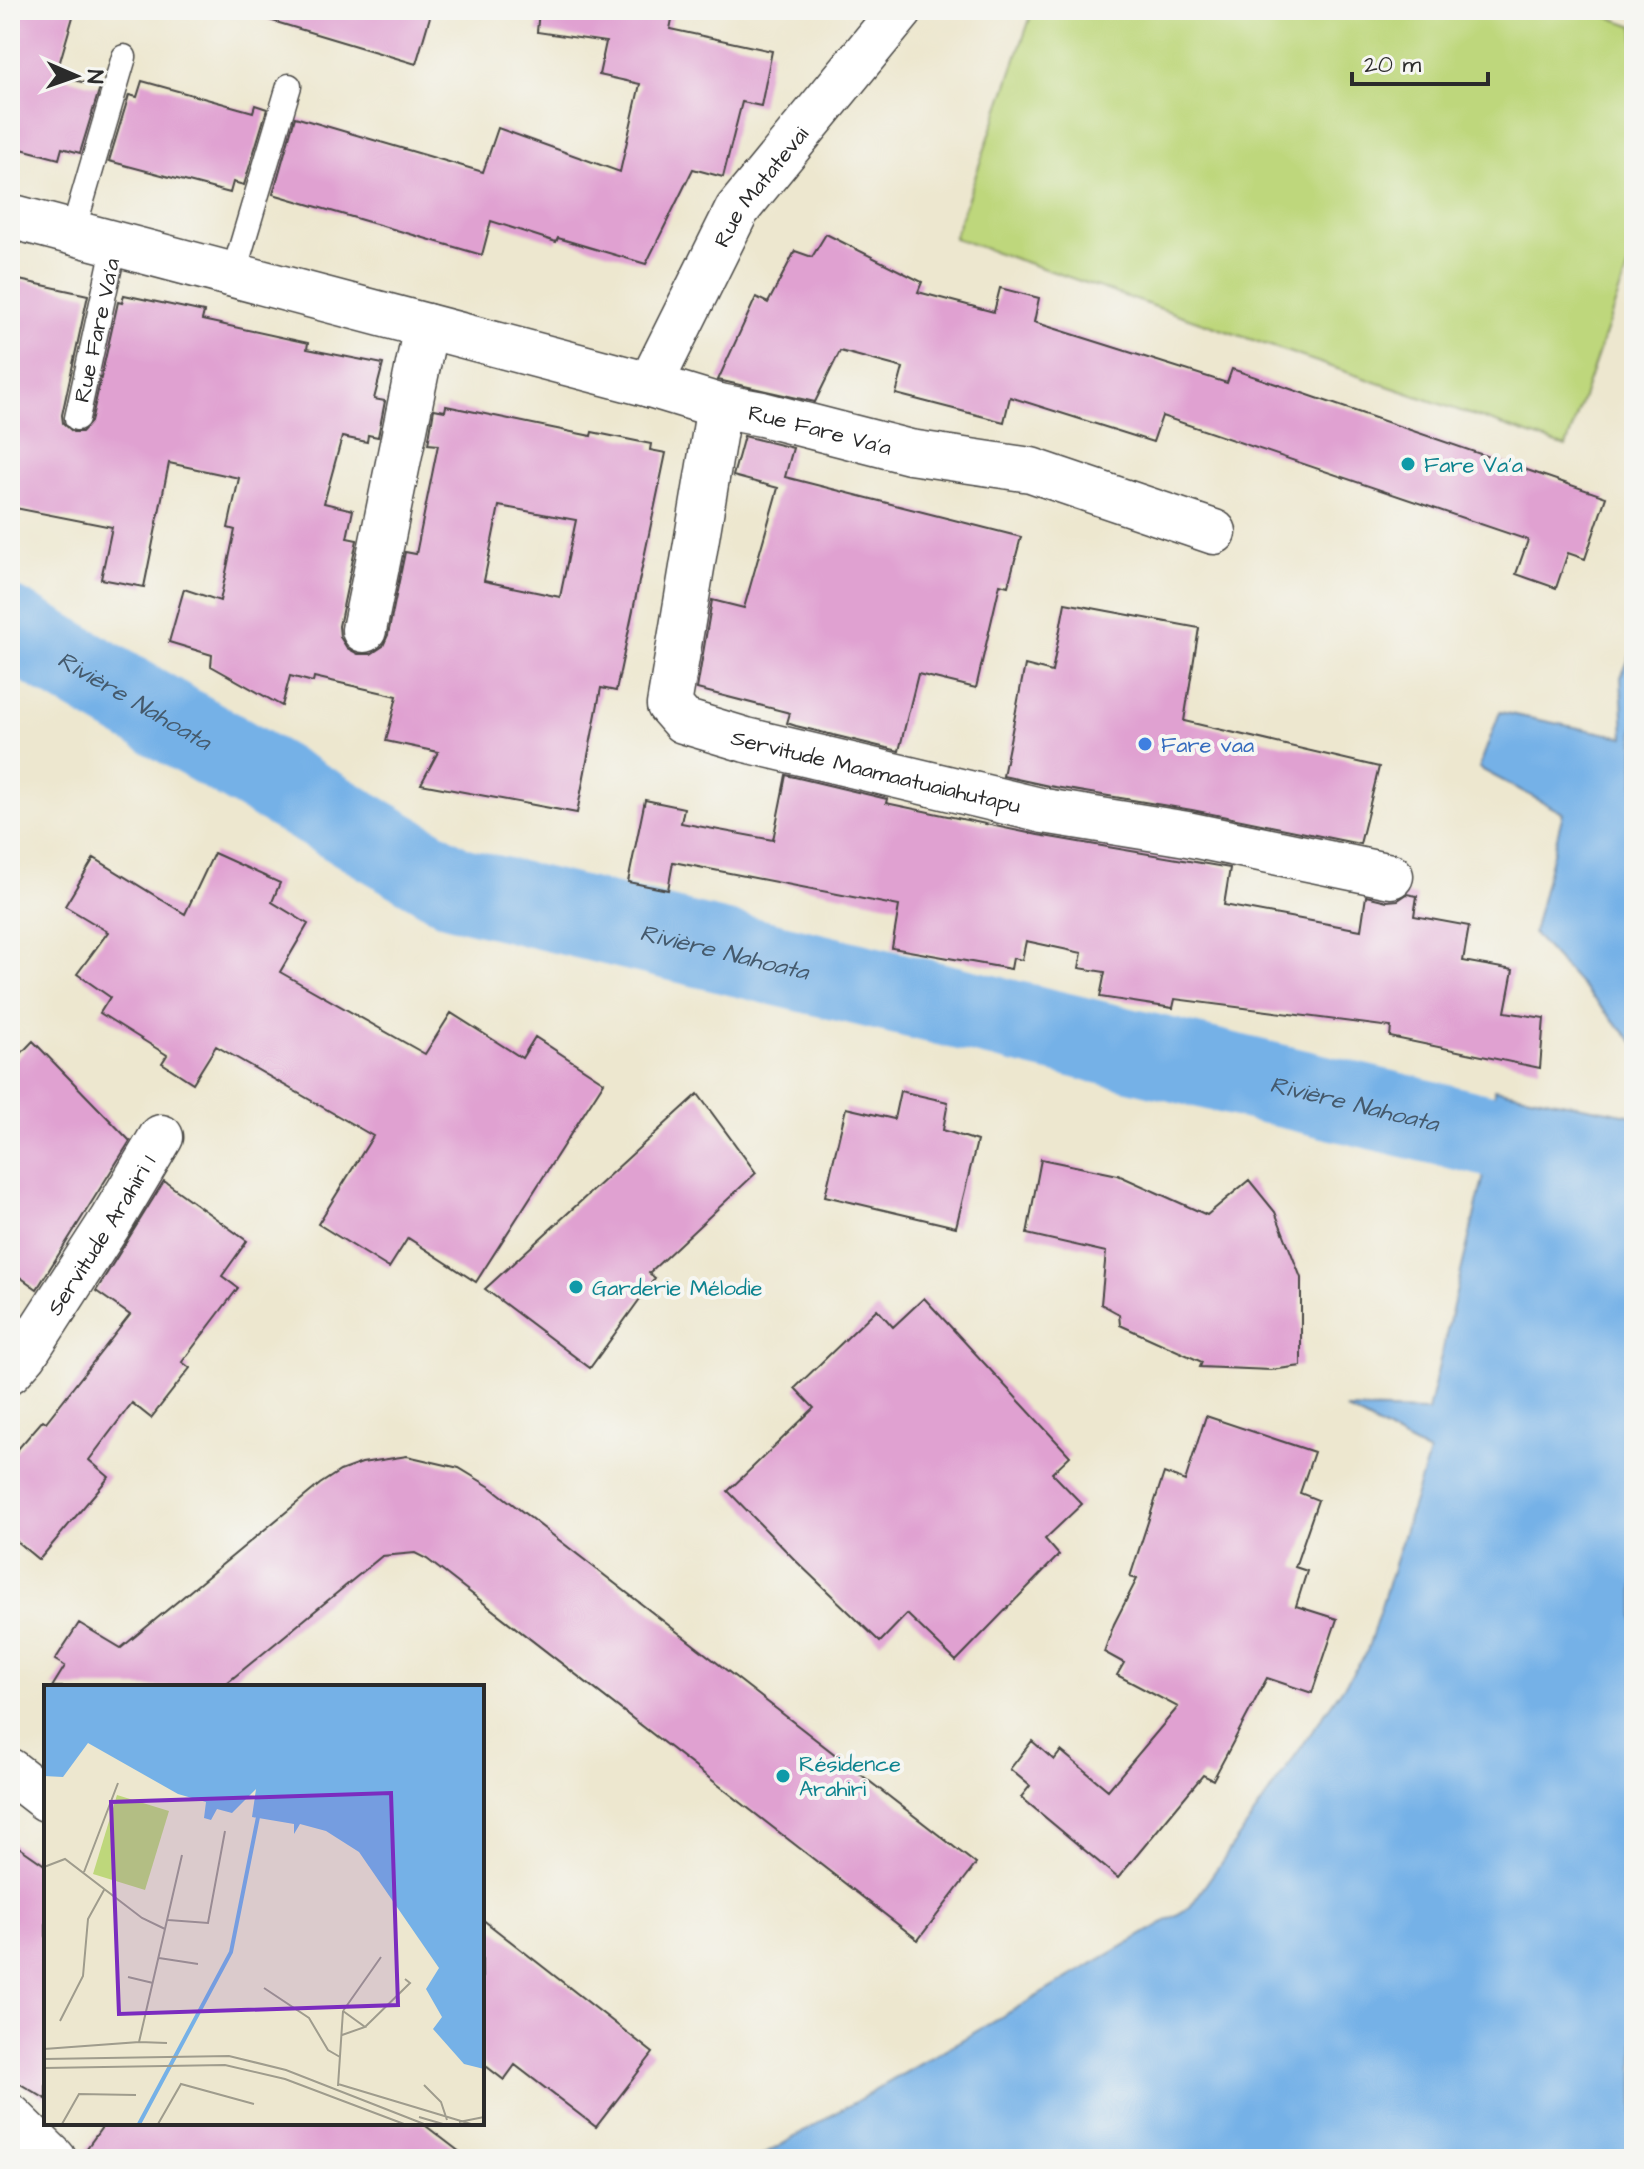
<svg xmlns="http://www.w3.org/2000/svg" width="1644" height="2169" viewBox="0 0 1644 2169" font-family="'Architects Daughter',sans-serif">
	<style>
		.green { fill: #bed77b; stroke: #748153; stroke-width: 2 }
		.water { fill: #75b1e7; stroke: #506e89; stroke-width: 2 }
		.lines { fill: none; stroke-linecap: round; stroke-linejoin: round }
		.river { stroke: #75b1e7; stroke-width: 82 }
		.building { fill: #e0a1d1; fill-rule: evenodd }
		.lane-casing { stroke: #484744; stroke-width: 27 }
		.street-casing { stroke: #484744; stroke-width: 47 }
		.lane { stroke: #fff; stroke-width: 24 }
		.street { stroke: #fff; stroke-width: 44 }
		.culture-dot { fill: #0f9aa8; stroke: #f6f6f2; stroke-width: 3 }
		.shop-dot { fill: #3f7fe0; stroke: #f6f6f2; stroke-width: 3 }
		.labels { text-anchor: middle; stroke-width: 8; stroke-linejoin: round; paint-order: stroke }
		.street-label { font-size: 22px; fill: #2b2b2b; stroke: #f6f6f2 }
		.culture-label { font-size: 22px; fill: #0d838f; stroke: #f6f6f2; text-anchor: start }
		.shop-label { font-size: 22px; fill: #366cbe; stroke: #f6f6f2; text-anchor: start }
		.water-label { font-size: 24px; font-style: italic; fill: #455a6d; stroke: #f6f6f2 }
		.inset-river { fill: none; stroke: #75b1e7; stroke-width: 4 }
		.inset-road { fill: none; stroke: #9f9c8d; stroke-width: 2 }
		.view { fill: #7b2cbf; fill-opacity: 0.15; stroke: #7b2cbf; stroke-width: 4 }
		.inset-edge { fill: none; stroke: #2b2b2b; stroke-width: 4 }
	</style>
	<rect width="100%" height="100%" fill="#f6f6f2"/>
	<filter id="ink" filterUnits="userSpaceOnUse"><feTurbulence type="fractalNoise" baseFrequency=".0125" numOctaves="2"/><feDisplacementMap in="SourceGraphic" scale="16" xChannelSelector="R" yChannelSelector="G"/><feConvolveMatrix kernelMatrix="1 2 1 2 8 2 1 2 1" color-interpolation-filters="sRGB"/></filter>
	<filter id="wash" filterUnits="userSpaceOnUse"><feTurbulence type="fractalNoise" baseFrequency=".006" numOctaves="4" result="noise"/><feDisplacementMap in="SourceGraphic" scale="32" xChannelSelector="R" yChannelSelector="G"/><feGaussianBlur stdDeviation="1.8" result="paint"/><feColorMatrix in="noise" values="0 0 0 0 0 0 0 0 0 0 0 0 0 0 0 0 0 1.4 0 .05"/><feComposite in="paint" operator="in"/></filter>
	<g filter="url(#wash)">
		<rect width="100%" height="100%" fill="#ede7cf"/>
		<!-- green -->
		<path class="green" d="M1033 10H1588L1634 26V249L1566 447 954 238Z"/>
		<!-- water -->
		<path class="water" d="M1634 648V1043L1533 933 1563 813 1479 768 1500 712 1624 737 1621 677Z
			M1494 1089 1634 1116V2159H757L1190 1907 1366 1654 1429 1453 1346 1409 1428 1411 1493 1137Z"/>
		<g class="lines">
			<!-- river -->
			<path class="river" id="s1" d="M10 628 455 887 1493 1137"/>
		</g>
		<g id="blocks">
			<!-- building -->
			<path class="building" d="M10 10H75L56 75 100 87 80 153 62 148 59 159 10 146Z
				M268 10H432L416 64 266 19Z
				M539 10H674L670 29 772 51 761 106 742 102 723 177 693 169 646 264 558 238 556 242 491 221 482 255 273 194 295 117 483 172 498 128 620 172 640 84 599 75 606 42 537 32Z
				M142 81 253 112 255 105 267 109 244 185 233 182 230 193 109 161 129 95 137 97Z
				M826 234 922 282 918 292 994 312 1000 288 1039 298 1034 322 1227 383 1232 369 1606 497 1585 559 1568 553 1556 588 1516 574 1528 540 1162 416 1153 442 1010 397 1004 422 896 394 903 368 840 351 815 402 718 380 756 297 768 303 795 251 812 257Z
				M10 278 88 295 62 415 63 423 73 432H82L91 422 118 302 122 303 124 295 204 312 202 320 308 343 307 349 383 364 374 399 385 401 378 437 368 435 367 442 342 437 324 503 353 510 347 538 357 540 339 626 340 637 347 648 358 654H371L383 646 388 635 405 552 416 554 438 445 428 444 434 409 445 411 446 406 591 436 592 432 651 444 650 450 666 453 616 691 601 688 577 813 421 784 438 752 386 741 397 696 314 677 313 682 290 676 282 706 211 666 212 655 169 642 184 589 220 601 235 530 228 528 239 478 169 463 144 587 101 579 112 527 10 507ZM499 506 576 520 560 597 484 581Z
				M744 436 793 448 785 477 1021 537 1008 586 1000 584 976 688 918 674 899 751 796 726 787 723 790 713 697 689 712 600 744 608 778 488 733 476Z
				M1065 603 1199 628 1184 721 1379 767 1360 844 1192 810 1049 786 1003 776 1025 665 1052 672Z
				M786 775 887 799 886 803 1038 835 1230 868 1224 905 1361 930 1366 896 1387 901 1398 900 1407 894 1417 896 1414 916 1469 926 1463 961 1513 970 1505 1012 1544 1018 1540 1068 1390 1037 1391 1027 1175 999 1173 1008 1100 997 1105 972 1079 968 1082 953 1026 941 1022 960 1013 958 1011 969 892 948 899 906 673 862 668 890 628 882 645 800 684 808 681 823 773 840Z
				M214 853 280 883 272 902 308 924 280 972 425 1054 451 1013 522 1058 535 1037 604 1082 476 1282 408 1238 389 1268 318 1224 373 1136 216 1046 193 1083 162 1063 167 1055 100 1013 110 997 77 974 108 932 65 906 94 858 185 914Z
				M33 1041 130 1141 37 1289 10 1270V1065Z
				M900 1091 948 1102 943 1130 977 1141 956 1227 825 1196 846 1108 894 1119Z
				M698 1094 756 1173 649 1273 655 1278 590 1368 485 1289Z
				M1041 1159 1118 1175 1207 1215 1249 1180 1275 1212 1301 1278V1366L1271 1370 1200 1367 1202 1362 1120 1325 1119 1314 1101 1304 1106 1252 1027 1234Z
				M164 1181 247 1241 222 1276 238 1288 182 1362 190 1368 151 1418 132 1403 89 1460 109 1477 39 1560 10 1536V1458L43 1420 46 1422 130 1315 96 1291Z
				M924 1298 1070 1456 1052 1473 1082 1504 1045 1539 1059 1555 956 1661 907 1614 880 1642 795 1560 728 1491 814 1408 795 1388 877 1309 893 1327Z
				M1206 1416 1314 1452 1300 1493 1318 1500 1295 1567 1307 1571 1296 1606 1337 1619 1312 1693 1267 1678 1213 1780 1203 1775 1118 1878 1021 1797 1030 1786 1010 1769 1032 1741 1054 1760 1061 1751 1108 1790 1178 1707 1117 1675 1124 1663 1104 1652 1114 1624 1137 1579 1130 1577 1164 1473 1185 1481Z
				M407 1456 459 1468 492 1488 976 1864 918 1940 427 1559 415 1553 382 1556 222 1687H52L65 1666 55 1660 79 1623 121 1648 320 1484 340 1471 362 1463Z
				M10 1841 46 1866V2099L10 2078Z
				M482 1919 653 2053 596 2127 515 2065 504 2080 482 2063Z
				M105 2123H422L469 2159H79Z"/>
		</g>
	</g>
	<g filter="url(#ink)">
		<use href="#blocks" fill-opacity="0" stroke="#484744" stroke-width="2"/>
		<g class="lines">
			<defs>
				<g id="lane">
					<path d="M73 231 124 57"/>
					<path d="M233 275 289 86"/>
					<path id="s2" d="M77 418 115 243"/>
				</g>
				<g id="street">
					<path id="s3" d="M10 216 650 385 719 406 762 414 910 452 1031 470 1214 532"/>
					<path id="s4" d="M650 385 737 210 901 10"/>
					<path id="s5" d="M719 406 669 705 683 721 746 740 1044 811 1187 834 1391 876"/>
					<path d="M364 630 426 326"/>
					<path id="s6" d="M10 1371 25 1354 111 1221 161 1137"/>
					<path d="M10 1771 46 1799"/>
					<path d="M10 2116 54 2159"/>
				</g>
			</defs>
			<!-- lane casing -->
			<use href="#lane" class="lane-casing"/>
			<!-- street casing -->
			<use href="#street" class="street-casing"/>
			<!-- lane -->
			<use href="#lane" class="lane"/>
			<!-- street -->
			<use href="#street" class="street"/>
		</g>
	</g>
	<!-- markers -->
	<g class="culture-dot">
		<circle cx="1408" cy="464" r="8"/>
		<circle cx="576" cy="1287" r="8"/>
		<circle cx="783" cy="1776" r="8"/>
	</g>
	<circle class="shop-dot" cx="1145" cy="744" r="8"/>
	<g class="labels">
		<!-- street labels -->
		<g class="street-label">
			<text dy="8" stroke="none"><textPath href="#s4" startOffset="228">Rue Matatevai</textPath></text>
			<text dy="8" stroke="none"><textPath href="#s2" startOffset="90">Rue Fare Va'a</textPath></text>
			<text dy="8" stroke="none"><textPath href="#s3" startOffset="838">Rue Fare Va'a</textPath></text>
			<text dy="8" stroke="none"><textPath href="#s5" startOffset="524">Servitude Maamaatuaiahutapu</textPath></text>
			<text dy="8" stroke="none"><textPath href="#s6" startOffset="164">Servitude Arahiri 1</textPath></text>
		</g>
		<!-- culture labels -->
		<g class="culture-label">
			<text x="1424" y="472">Fare Va’a</text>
			<text x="592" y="1295">Garderie Mélodie</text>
			<text x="799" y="1771">Résidence<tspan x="799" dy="25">Arahiri</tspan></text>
		</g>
		<!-- shop labels -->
		<g class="shop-label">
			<text x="1161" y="752">Fare vaa</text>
		</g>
		<!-- water labels -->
		<g class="water-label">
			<text dy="8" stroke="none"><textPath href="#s1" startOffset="144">Rivière Nahoata</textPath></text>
			<text dy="8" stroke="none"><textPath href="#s1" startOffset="792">Rivière Nahoata</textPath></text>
			<text dy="8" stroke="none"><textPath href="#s1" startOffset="1440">Rivière Nahoata</textPath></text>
		</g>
	</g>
	<!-- overview -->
	<g transform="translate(44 1685)">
		<rect width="440" height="440" fill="#ede7cf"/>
		<path d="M73 110 125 126 101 205 49 189Z" fill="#bed77b"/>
		<path d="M0 1H440V384L420 379 389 344 398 332 382 304 395 283 315 167 282 146 256 139 250 149V139L208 132 212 104 188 128 173 124 167 135 160 133 162 117 134 109 44 58 19 92 0 91Z" fill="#75b1e7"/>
		<path class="inset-river" d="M95 439 187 267 214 132"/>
		<path class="inset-road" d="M0 182 21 174 98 233 121 244M40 187 74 98M124 235 164 238 181 146M115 273 154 279M84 292 109 298M220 303 265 333 284 365 296 372M299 326 337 272M16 336 39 291 44 234 60 205M321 342 366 298 361 294M298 350 321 342 299 326M95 357 123 358M0 364 95 357 138 170M0 374 185 371 242 385 380 439M0 383 181 380 241 394 360 439M294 399 427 439M380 400 397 417 403 435M294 401 299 326M375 432 399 439M415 437 440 432M18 439 35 409 92 410M114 439 137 399 210 419"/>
		<path class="view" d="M347 108 354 320 75 329 67 117Z"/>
		<rect width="440" height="440" class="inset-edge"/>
	</g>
	<!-- margin -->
	<rect width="1644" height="2169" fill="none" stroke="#f6f6f2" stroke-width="40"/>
	<!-- north arrow -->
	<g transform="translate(76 76) rotate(92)" stroke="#f6f6f2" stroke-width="6" paint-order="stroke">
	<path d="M0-6L14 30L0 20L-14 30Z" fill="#2b2b2b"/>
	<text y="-12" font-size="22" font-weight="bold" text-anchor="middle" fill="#2b2b2b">N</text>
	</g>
	<!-- scale -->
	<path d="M1352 72v12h136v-12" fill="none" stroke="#2b2b2b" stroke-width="4"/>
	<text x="1364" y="72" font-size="24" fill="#2b2b2b" stroke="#f6f6f2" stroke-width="6" paint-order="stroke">20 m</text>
</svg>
